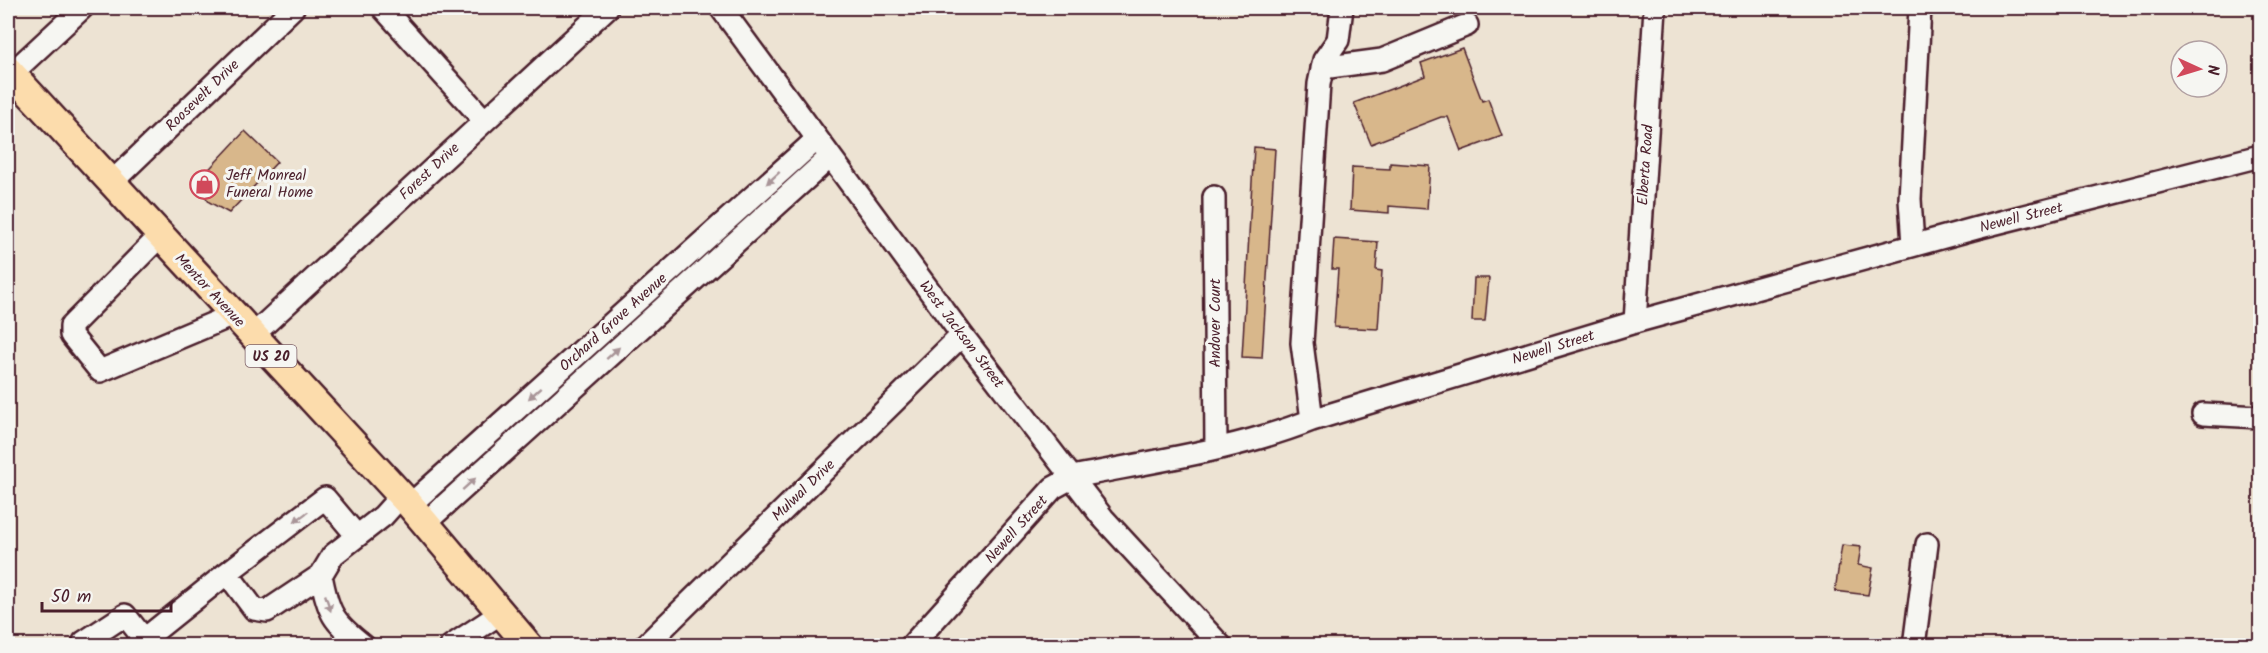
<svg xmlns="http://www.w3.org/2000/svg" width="2268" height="653" viewBox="0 0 2268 653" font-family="Kalam,sans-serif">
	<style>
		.building { fill: #d8b78b; stroke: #4a1f2b; stroke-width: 1.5 }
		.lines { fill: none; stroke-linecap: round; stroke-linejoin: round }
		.minor-casing { stroke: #4a1f2b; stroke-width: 26 }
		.major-casing { stroke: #4a1f2b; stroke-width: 32 }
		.minor { stroke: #f6f6f2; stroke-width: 21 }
		.major { stroke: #fcdcac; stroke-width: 27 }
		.oneway { fill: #a99598 }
		.labels { text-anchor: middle; stroke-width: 6; stroke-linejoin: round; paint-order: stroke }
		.shield { fill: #f6f6f2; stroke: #7e6067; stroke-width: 1.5 }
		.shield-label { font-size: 14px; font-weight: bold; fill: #4a1f2b }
		.street-label { font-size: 15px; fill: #4a1f2b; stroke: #f6f6f2 }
		.poi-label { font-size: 15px; fill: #4a1f2b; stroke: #f6f6f2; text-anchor: start }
	</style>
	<rect width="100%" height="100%" fill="#ede3d3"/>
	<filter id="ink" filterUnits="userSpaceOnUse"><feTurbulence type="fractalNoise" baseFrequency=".0167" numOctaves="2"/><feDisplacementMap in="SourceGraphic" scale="12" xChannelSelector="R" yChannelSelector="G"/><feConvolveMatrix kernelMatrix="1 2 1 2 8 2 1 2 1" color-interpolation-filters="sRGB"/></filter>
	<g filter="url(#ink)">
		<!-- building -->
		<path class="building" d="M1462 48 1482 101 1488 99 1502 136 1461 151 1448 117H1441L1371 144 1354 103 1425 76 1421 63Z
			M245 131 277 162 229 213 209 202 196 183Z
			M1254 147 1275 149 1262 358 1242 357Z
			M1390 163 1430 166 1427 209 1389 206V213L1350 210 1352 167 1390 169Z
			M1334 239 1378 242 1376 270 1382 271 1378 329 1334 327 1338 269H1332Z
			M1474 278H1489L1485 321H1472Z
			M1842 545 1861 547 1858 565 1873 568 1868 595 1835 591Z"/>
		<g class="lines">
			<defs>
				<path id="minor" d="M383 8 483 119
					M721 8 962 335 1103 518 1221 646
					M1322 68 1382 60 1467 25
					M11 74 82 8
					M111 183 293 8
					M1214 197 1216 449
					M160 236 71 326V335L100 371 233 315
					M1913 245 1910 199 1920 8
					M1635 322 1655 8
					M252 336 607 8
					M2203 414 2260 417
					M1312 420 1302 343 1319 84 1324 60 1338 40 1342 8
					M410 505 817 139
					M425 523 830 157
					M321 575 267 611 254 609 227 573 325 498 357 536
					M87 646 84 642 125 615 144 639
					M136 646 227 573
					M364 646C333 622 328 613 321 575L333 555 383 516 401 496
					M451 646 501 613
					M645 646 962 335
					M911 646 1053 488 1073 477C1154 461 1236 450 1312 420L1635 322 1977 228 2260 156
					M1914 646 1927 544"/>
				<path id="major" d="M8 70 410 505 529 646"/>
			</defs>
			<!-- minor casing -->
			<use href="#minor" class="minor-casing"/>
			<!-- major casing -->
			<use href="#major" class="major-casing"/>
			<!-- minor -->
			<use href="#minor" class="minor"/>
			<!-- major -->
			<use href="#major" class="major"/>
		</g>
		<!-- one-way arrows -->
		<defs><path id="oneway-solid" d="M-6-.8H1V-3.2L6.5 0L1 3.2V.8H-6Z" transform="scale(1.5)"/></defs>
		<g class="oneway">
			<use href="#oneway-solid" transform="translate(773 178) rotate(138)"/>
			<use href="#oneway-solid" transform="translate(613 353) rotate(-42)"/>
			<use href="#oneway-solid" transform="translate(535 393) rotate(138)"/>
			<use href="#oneway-solid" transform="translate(469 484) rotate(-42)"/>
			<use href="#oneway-solid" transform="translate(301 517) rotate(143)"/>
			<use href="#oneway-solid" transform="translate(328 603) rotate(71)"/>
		</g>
	</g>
	<!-- icons -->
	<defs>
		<symbol id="shop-ring" viewBox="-11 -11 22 22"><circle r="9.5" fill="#f6f6f2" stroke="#d1495b" stroke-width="1.5"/><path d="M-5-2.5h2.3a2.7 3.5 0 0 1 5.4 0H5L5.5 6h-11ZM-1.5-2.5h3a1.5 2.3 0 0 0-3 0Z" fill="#d1495b"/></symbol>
	</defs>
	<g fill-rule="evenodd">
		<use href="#shop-ring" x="188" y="168" width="33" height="33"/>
	</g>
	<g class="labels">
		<!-- shield labels -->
		<rect class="shield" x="245.5" y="345" width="51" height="22" rx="4.5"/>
		<g class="shield-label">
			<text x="271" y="361">US 20</text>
		</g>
		<!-- street labels -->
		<g class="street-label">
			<text transform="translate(202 95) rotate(-44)" y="5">Roosevelt Drive</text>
			<text transform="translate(1645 165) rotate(-86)" y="5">Elberta Road</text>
			<text transform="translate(429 171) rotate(-43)" y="5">Forest Drive</text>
			<text transform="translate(2021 217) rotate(-14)" y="5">Newell Street</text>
			<text transform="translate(210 290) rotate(47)" y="5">Mentor Avenue</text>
			<text transform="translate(613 322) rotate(-42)" y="5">Orchard Grove Avenue</text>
			<text transform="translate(1215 323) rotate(-90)" y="5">Andover Court</text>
			<text transform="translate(962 334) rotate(53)" y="5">West Jackson Street</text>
			<text transform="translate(1553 347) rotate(-17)" y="5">Newell Street</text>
			<text transform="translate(803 490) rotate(-44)" y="5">Mulwal Drive</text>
			<text transform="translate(1016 529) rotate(-48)" y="5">Newell Street</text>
		</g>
		<!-- poi labels -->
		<g class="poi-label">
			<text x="226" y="180">Jeff Monreal<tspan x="226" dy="17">Funeral Home</tspan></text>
		</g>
	</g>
	<!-- margin -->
	<rect width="2268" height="653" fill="none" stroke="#f6f6f2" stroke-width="30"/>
	<rect x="15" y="15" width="2238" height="623" fill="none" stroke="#4a1f2b" stroke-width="2" filter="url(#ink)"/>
	<!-- north arrow -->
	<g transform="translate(2199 69) rotate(94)"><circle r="28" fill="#f6f6f2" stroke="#b1a0a2" stroke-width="1.5"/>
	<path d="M0-4.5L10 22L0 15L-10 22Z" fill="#d1495b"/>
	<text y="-9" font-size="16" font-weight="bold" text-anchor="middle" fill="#4a1f2b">N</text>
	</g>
	<!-- scale -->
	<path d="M42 602v9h129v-9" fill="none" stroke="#4a1f2b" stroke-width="3"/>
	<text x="51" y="602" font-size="18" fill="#4a1f2b" stroke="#f6f6f2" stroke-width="4.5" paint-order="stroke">50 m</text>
</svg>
